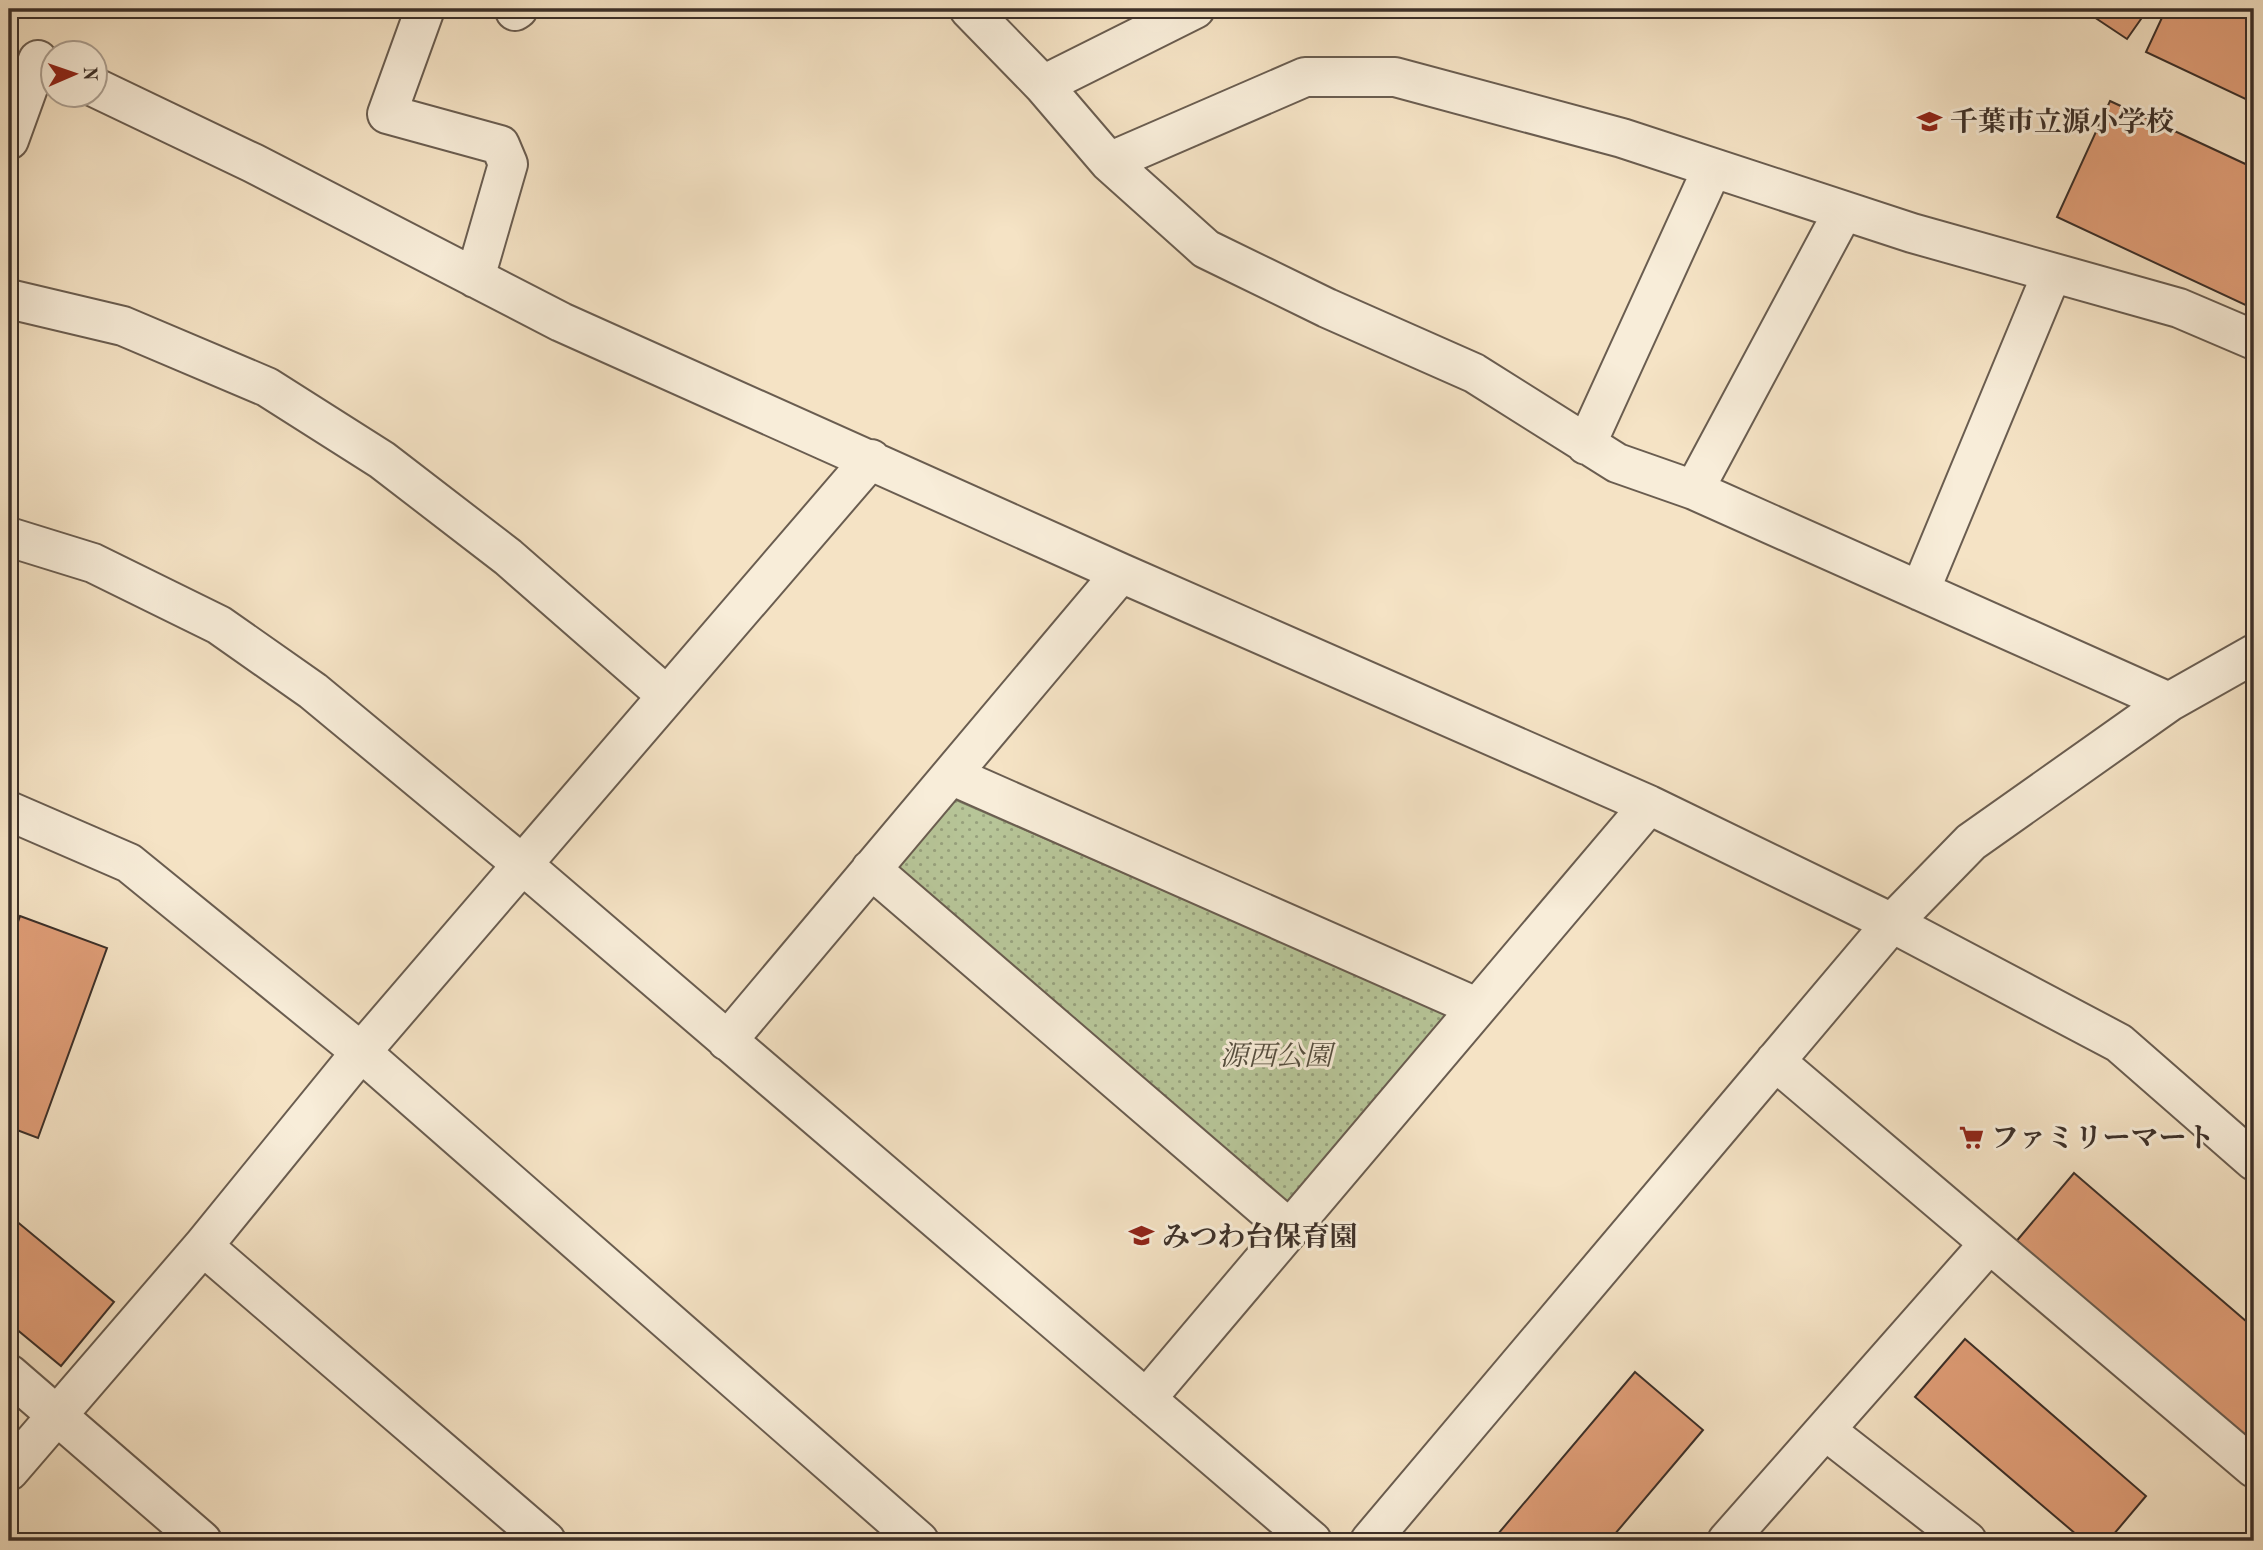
<svg xmlns="http://www.w3.org/2000/svg" width="2263" height="1550" viewBox="0 0 2263 1550" font-family="'Old Standard TT','Noto Serif JP',serif">
	<style>
		.green { fill: url(#green-dots); stroke: #7a7a60; stroke-width: 2 }
		.building { fill: #e09e78; stroke: #3c3029; stroke-width: 2 }
		.lines { fill: none; stroke-linecap: round; stroke-linejoin: round }
		.minor-casing { stroke: #6a5d50; stroke-width: 42 }
		.minor { stroke: #f8edd9; stroke-width: 38 }
		.labels { text-anchor: middle; stroke-width: 6; stroke-linejoin: round; paint-order: stroke }
		.poi-label { font-size: 28px; font-weight: bold; fill: #3c3029; stroke: #f8edd9; text-anchor: start }
		.park-label { font-size: 28px; font-style: italic; fill: #554e3f; stroke: #f8edd9 }
	</style>
	<defs>
		<pattern id="green-dots" width="8" height="8" patternUnits="userSpaceOnUse" patternTransform="scale(1.75)"><rect width="8" height="8" fill="#b7c598"/><path d="M2 2h.1M6 6h.1" fill="none" stroke="#96a07c" stroke-width="1.8" stroke-linecap="round"/></pattern>
	</defs>
	<rect width="100%" height="100%" fill="#f5e3c5"/>
	<filter id="stains"><feTurbulence type="fractalNoise" baseFrequency=".00286" numOctaves="4"/><feColorMatrix values="0 0 0 0 .2 0 0 0 0 .09 0 0 0 0 .02 0 0 0 .5 -.17"/></filter>
	<radialGradient id="worn" r=".72"><stop offset=".6" stop-color="#630" stop-opacity="0"/><stop offset="1" stop-color="#630" stop-opacity=".3"/></radialGradient>
	<!-- green -->
	<path class="green" d="M954 799 1450 1015 1288 1206 901 881 896 854Z"/>
	<!-- building -->
	<path class="building" d="M2082 9H2148L2127 39Z
		M2166 9H2254V103L2146 52Z
		M2110 101 2254 168V309L2057 217Z
		M20 916 107 948 38 1138 9 1127V948Z
		M2074 1173 2254 1328V1449L2014 1244Z
		M9 1215 114 1302 61 1366 9 1323Z
		M1965 1339 2146 1496 2108 1541H2084L1915 1397Z
		M1635 1372 1703 1430 1609 1541H1492Z"/>
	<g class="lines">
		<defs>
			<path id="minor" d="M425 9 387 114 500 145 508 164 475 278
				M969 9 1043 85 1109 162 1206 249 1327 308 1474 373 1617 463 1694 490 2169 702
				M515 11 518 9
				M1043 85 1195 9
				M94 87 253 163 561 322 1121 573 1649 805 1892 923 2119 1043 2254 1161
				M9 140 38 60
				M1109 162 1305 77H1395L1622 138 1912 233 2179 308 2254 340
				M9 299 123 326 267 387 382 460 508 557 667 696
				M1586 445 1712 169
				M1694 490 1843 212
				M9 537 93 563 219 625 313 691 523 865 1312 1541
				M1920 591 2052 273
				M951 775 1476 1007
				M9 811 129 863 361 1052 919 1541
				M871 869 1288 1228
				M727 1041 1121 573
				M1775 1061 2254 1468
				M203 1246 546 1541
				M9 1374 202 1541
				M1146 1399 1649 805
				M1825 1430 1967 1541
				M9 1471 203 1246 361 1052 871 459
				M1370 1541 1892 923 1971 842 2169 702 2254 654
				M1727 1541 1988 1245"/>
		</defs>
		<!-- minor casing -->
		<use href="#minor" class="minor-casing"/>
		<!-- minor -->
		<use href="#minor" class="minor"/>
	</g>
	<!-- icons -->
	<defs>
		<symbol id="school-bare" viewBox="-9 -9 18 18"><path d="M0-5L7-2L0 1L-7-2ZM-4 1L0 2.5L4 1V4Q0 6-4 4Z" fill="#8f2418" stroke="#f8edd9" stroke-width="2.5" paint-order="stroke"/></symbol>
		<symbol id="supermarket-bare" viewBox="-9 -9 18 18"><path d="M-6-5.5h2.5l.6 2H6L4.5 2H-2.5L-4.4-4H-6ZM-1.5 3.2a1.3 1.3 0 1 0 .1 0ZM3 3.2a1.3 1.3 0 1 0 .1 0Z" fill="#8f2418" stroke="#f8edd9" stroke-width="2.5" paint-order="stroke"/></symbol>
	</defs>
	<g fill-rule="evenodd">
		<use href="#school-bare" x="1912" y="104" width="35" height="35"/>
		<use href="#supermarket-bare" x="1954" y="1120" width="35" height="35"/>
		<use href="#school-bare" x="1124" y="1218" width="35" height="35"/>
	</g>
	<g class="labels">
		<!-- poi labels -->
		<g class="poi-label">
			<text x="1950" y="131">千葉市立源小学校</text>
			<text x="1991" y="1147">ファミリーマート</text>
			<text x="1162" y="1246">みつわ台保育園</text>
		</g>
		<!-- park labels -->
		<g class="park-label">
			<text x="1276" y="1065">源西公園</text>
		</g>
	</g>
	<!-- margin -->
	<rect width="2263" height="1550" fill="none" stroke="#f5e3c5" stroke-width="35"/>
	<rect x="10" y="10" width="2242" height="1529" fill="none" stroke="#3c3029" stroke-width="3.5"/>
	<rect x="18" y="18" width="2228" height="1515" fill="none" stroke="#3c3029" stroke-width="2"/>
	<!-- north arrow -->
	<g transform="translate(74 74) rotate(88)"><circle r="33" fill="#f8edd9" stroke="#ada193" stroke-width="2"/>
	<path d="M0-5L12 26L0 18L-12 26Z" fill="#8f2418"/>
	<text y="-10" font-size="19" font-weight="bold" text-anchor="middle" fill="#3c3029">N</text>
	</g>
	<rect width="100%" height="100%" filter="url(#stains)"/>
	<rect width="100%" height="100%" fill="url(#worn)"/>
</svg>
